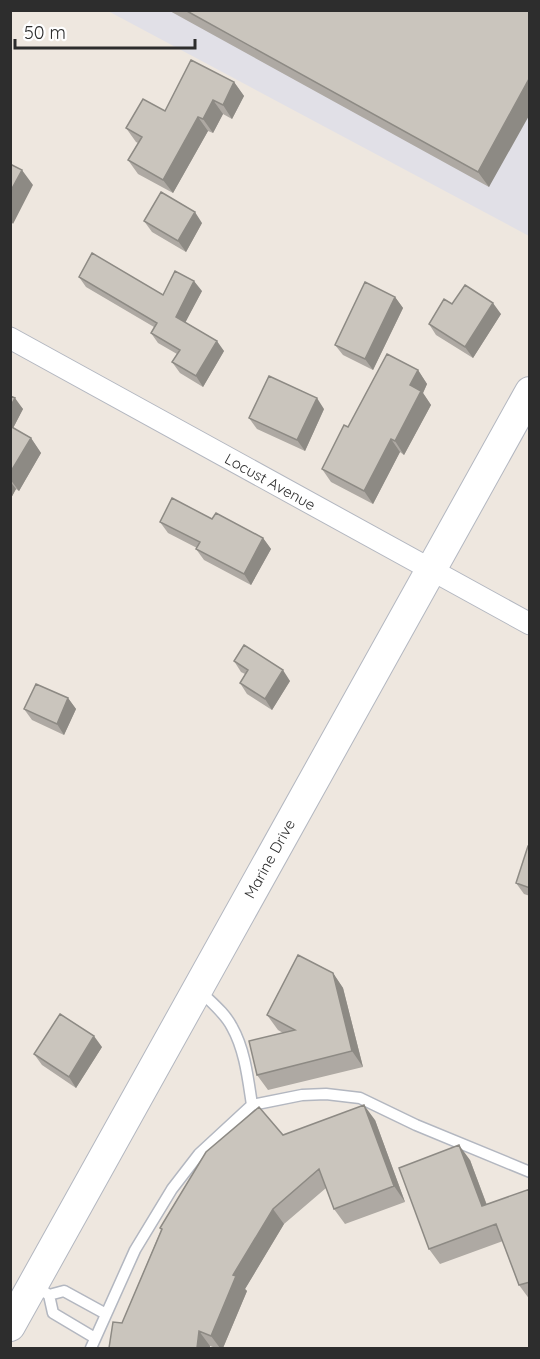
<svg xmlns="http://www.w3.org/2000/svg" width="540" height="1359" viewBox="0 0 540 1359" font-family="Quicksand,sans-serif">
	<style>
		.industrial { fill: #e1e0e7 }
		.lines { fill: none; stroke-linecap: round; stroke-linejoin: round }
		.lane-casing { stroke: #b3b7c0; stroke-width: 13 }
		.street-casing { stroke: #b3b7c0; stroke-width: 23 }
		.secondary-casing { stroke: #b3b7c0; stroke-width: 32 }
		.lane { stroke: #fff; stroke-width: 10 }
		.street { stroke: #fff; stroke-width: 21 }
		.secondary { stroke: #fff; stroke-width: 30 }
		.wall { fill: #aea9a3 }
		.shaded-wall { fill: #8d8a84 }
		.building { fill: #cac5bd; stroke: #8d8a84; stroke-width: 1.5 }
		.labels { text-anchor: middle; stroke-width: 6; stroke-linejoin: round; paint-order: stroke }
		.street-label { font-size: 15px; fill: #2d2d2d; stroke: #fff }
	</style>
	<rect width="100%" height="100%" fill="#eee7df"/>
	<!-- industrial -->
	<path class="industrial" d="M108 11H529V236Z"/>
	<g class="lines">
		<defs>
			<path id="lane" d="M252 1105 302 1095 326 1094 360 1098 416 1125 530 1172
				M34 1285 49 1295 53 1313 95 1338
				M49 1295 64 1291 106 1314
				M91 1348 135 1250 172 1189 199 1154 252 1105C248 1079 245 1050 232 1027 225 1013 211 1002 200 991"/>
			<path id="street" d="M10 338 530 624"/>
			<path id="secondary" d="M10 1326 530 392"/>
		</defs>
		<!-- lane casing -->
		<use href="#lane" class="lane-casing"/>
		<!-- street casing -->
		<use href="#street" class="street-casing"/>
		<!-- secondary casing -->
		<use href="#secondary" class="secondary-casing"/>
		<!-- lane -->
		<use href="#lane" class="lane"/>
		<!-- street -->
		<use href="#street" class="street"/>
		<!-- secondary -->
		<use href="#secondary" class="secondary"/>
	</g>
	<!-- wall -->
	<path class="wall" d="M168 10H530L489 187Z
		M234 82 244 96 232 119 223 114 213 133 208 131 173 193 138 174 128 160 138 143 136 142 126 128Z
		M144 221 202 223 186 252 152 232Z
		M79 277 163 295 202 291 185 322 224 351 203 387 180 373 172 362 177 354 158 343 151 333 154 327 86 287Z
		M395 297 403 308 373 370 343 355 335 345Z
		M452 304 501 314 473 358 436 335 429 324Z
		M418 370 427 384 423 393 431 405 404 455 400 452 373 504 331 482 322 469 348 427Z
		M10 396 23 409 13 428 31 438 41 453 19 491 16 489 10 500Z
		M324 409 305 451 257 429 249 418Z
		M212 519 263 538 271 549 251 585 204 560 196 549 197 548 168 533 160 522Z
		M234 661 290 681 272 710 247 694 240 683 245 674 241 672Z
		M68 698 76 709 64 735 32 720 24 709Z
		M530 846V896L524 894 516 883Z
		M333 973 343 988 363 1067 268 1090 257 1075 283 1033 278 1030 267 1015Z
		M102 1047 76 1088 42 1065 34 1054Z
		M375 1120 405 1202 345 1224 334 1209 326 1188 284 1224 245 1289 247 1291 223 1348H216L210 1346V1348H109L122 1323 161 1230 160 1228 283 1135Z
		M470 1160 487 1205 530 1189V1300L519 1285 503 1241 440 1264 429 1249Z"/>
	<!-- shaded-wall -->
	<path class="shaded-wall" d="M530 77V114L489 187 478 172Z
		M234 82 244 96 232 119 223 105Z
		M213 100 223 114 213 133 203 119Z
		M198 117 208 131 173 193 163 180Z
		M22 170 33 185 13 224 10 220V192Z
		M195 212 202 223 186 252 178 241Z
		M194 281 202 291 183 327 176 317Z
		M395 297 403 308 373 370 365 359Z
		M493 303 501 314 473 358 465 347Z
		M217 341 224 351 203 387 196 376Z
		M418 370 427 384 423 393 431 405 404 455 395 441 410 385Z
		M15 398 23 409 10 434V407Z
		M317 398 324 409 305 451 297 440Z
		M31 438 41 453 19 491 10 479V473Z
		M391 439 400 452 373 504 364 491Z
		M10 481 16 489 10 500Z
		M263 538 271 549 251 585 244 574Z
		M283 670 290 681 272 710 265 699Z
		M68 698 76 709 64 735 57 724Z
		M333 973 343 988 363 1067 352 1051Z
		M94 1036 102 1047 76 1088 69 1077Z
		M364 1105 375 1120 405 1202 394 1186Z
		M459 1145 470 1160 493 1222 482 1206Z
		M273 1209 284 1224 245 1289 247 1291 223 1348H220L211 1336 233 1275Z
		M199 1331 210 1346V1348H197Z"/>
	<!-- building -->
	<path class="building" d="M185 10H530V77L478 172Z
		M191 60 234 82 223 105 213 100 203 119 198 117 163 180 128 160 142 137 126 128 143 99 165 111Z
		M10 164 22 170 10 192Z
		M161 192 195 212 178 241 144 221Z
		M92 253 163 295 175 271 194 281 176 317 217 341 196 376 172 362 180 350 151 333 157 323 79 277Z
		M365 282 395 297 365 359 335 345Z
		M465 285 493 303 465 347 429 324 444 299 452 304Z
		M387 354 418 370 410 385 421 391 395 441 391 439 364 491 322 469 344 425 348 427Z
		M269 376 317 398 297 440 249 418Z
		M10 396 15 398 10 407Z
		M10 426 31 438 10 473Z
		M172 498 212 519 216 513 263 538 244 574 196 549 200 542 160 522Z
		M244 645 283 670 265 699 240 683 248 670 234 661Z
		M36 684 68 698 57 724 24 709Z
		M528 846H530V888L516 883Z
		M298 955 333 973 352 1051 257 1075 249 1041 295 1030 267 1015Z
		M60 1014 94 1036 69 1077 34 1054Z
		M364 1105 394 1186 334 1209 319 1169 273 1209 233 1275 236 1276 211 1336 199 1331 197 1348H109L113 1322 122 1323 162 1229 160 1228 206 1152 259 1107 283 1135Z
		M459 1145 482 1206 530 1189V1282L519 1285 496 1224 429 1249 399 1168Z"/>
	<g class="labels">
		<!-- street labels -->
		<g class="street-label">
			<text transform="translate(270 482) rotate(29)" y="5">Locust Avenue</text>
			<text transform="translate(270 859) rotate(-61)" y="5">Marine Drive</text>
		</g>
	</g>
	<!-- border -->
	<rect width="540" height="1359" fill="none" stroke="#2d2d2d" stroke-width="24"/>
	<!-- scale -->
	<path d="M15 39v9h180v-9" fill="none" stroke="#2d2d2d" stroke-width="3"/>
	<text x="24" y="39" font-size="18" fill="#2d2d2d" stroke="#ffffff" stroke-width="4.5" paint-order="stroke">50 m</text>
</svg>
